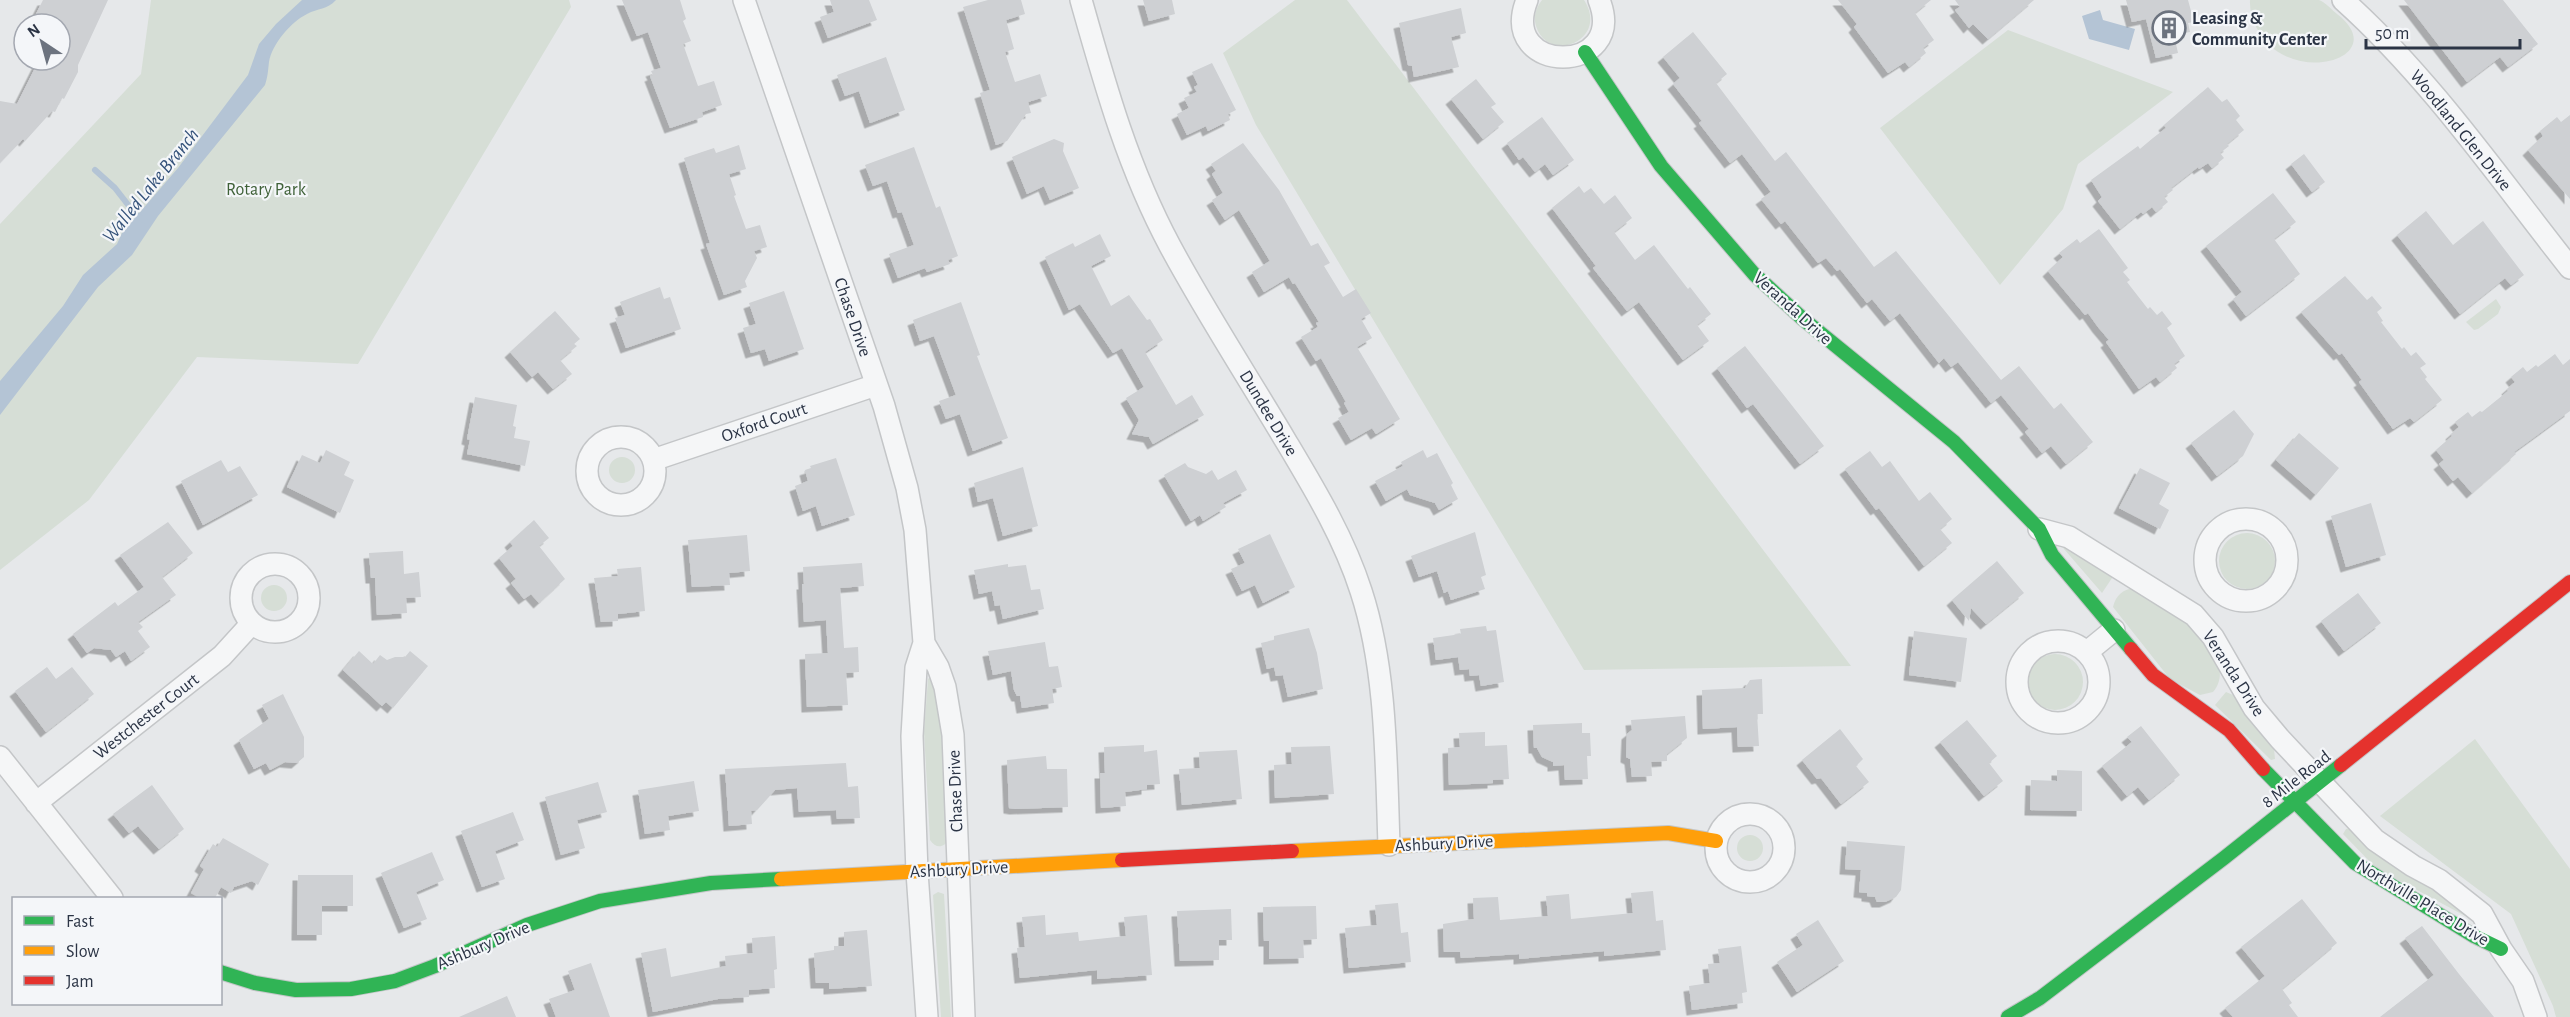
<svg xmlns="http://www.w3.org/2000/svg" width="2570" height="1017" viewBox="0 0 2570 1017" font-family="'Alegreya Sans',sans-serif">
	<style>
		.green { fill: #d6ded6 }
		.water { fill: #b4c4d5 }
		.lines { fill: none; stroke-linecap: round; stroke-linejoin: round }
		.stream { stroke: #b4c4d5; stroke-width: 6 }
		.building { fill: #ced0d3; filter: url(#shadow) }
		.street-casing { stroke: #c4c6c8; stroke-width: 24 }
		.fast-casing { stroke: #c4c6c8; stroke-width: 16 }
		.slow-casing { stroke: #c4c6c8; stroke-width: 16 }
		.jam-casing { stroke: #c4c6c8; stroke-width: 16 }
		.street { stroke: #f5f6f7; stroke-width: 21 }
		.fast { stroke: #30b455; stroke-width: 14 }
		.slow { stroke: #ff9f0a; stroke-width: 14 }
		.jam { stroke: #e5322d; stroke-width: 14 }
		.labels { text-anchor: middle; stroke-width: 4.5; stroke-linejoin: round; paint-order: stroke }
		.poi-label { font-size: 18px; font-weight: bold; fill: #2b3445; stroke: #f4f6f9; text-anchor: start }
		.street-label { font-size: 18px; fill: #2b3445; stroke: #f4f6f9 }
		.park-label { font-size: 18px; fill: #3f6138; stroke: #f4f6f9 }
		.water-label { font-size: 20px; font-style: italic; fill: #34527a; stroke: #f4f6f9 }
	</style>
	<defs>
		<filter id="shadow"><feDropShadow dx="-5.5" dy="5.5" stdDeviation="0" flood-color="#0004"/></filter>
	</defs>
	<rect width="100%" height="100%" fill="#e6e8ea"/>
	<!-- green -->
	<path class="green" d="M151 0H569L571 7 358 364 197 357 89 500 0 570V224L141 74Z
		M1295 0H1347L1851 666 1584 670 1256 125 1223 53Z
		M1542 0H1584C1610 40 1548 65 1536 26 1533 17 1536 8 1542 0Z
		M2250 0C2265 0 2307 0 2319 0 2325 2 2332 10 2337 14 2388 53 2310 83 2269 45 2258 34 2249 16 2250 0Z
		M2008 30 2173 92 2078 164 2063 209 2000 285 1880 128Z
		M2496 299 2501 307 2498 314 2478 329 2474 330 2466 322Z
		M609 470a13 13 0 1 1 26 0a13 13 0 1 1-26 0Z
		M2219 561a28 28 0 1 1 56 0a28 28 0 1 1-56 0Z
		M2058 542 2114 575 2102 593Z
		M261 598a13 13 0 1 1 26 0a13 13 0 1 1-26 0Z
		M2135 588C2151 599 2186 617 2198 630 2212 647 2230 672 2213 692L2200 695 2170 679 2113 607C2116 595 2123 589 2135 588Z
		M2027 682a28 28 0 1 1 56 0a28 28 0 1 1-56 0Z
		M931 676 944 731 949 839C944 848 936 849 930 840L924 732 928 679Z
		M2226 692 2233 695 2274 749 2275 759 2271 760 2215 705Z
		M2475 739 2570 869V1017H2556L2553 1006 2511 914 2380 816Z
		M2351 828 2414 878 2436 891 2482 925 2376 868 2343 834 2346 829Z
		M1737 848a13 13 0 1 1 26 0a13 13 0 1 1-26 0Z
		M938 892 944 894 951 1017H941L933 895Z"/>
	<!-- water -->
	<path class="water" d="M302 0H336C327 10 318 8 307 14 291 22 272 44 269 62 268 70 268 76 265 85L158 216 132 255 98 287 0 415V381L63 306 83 275 117 244 122 233 178 168 248 75 259 44 276 24Z
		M2100 10 2103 20 2135 29 2129 50 2089 39 2082 16Z"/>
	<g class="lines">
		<!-- stream -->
		<path class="stream" d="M95 170 115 188 136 215 144 220"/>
	</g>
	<!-- building -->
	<path class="building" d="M43 0H108L78 65V72L64 99 62 98 55 112 52 111 25 141 23 139 0 163V101L17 104 39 60H60V24H47L34 18Z
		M622 0H680L686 19 683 21 691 41 683 44 698 86 714 81 722 105 702 112 703 117 670 128 650 76 653 75 651 71 661 68 648 32 637 36Z
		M830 0H869L877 20 828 38 820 17 834 12Z
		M988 0H1021L1025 14 1006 20 1014 49 1005 52 1015 82 1040 74 1047 96 1028 102 1031 113 1026 114 1007 141 996 145 980 93 990 90 963 7Z
		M1143 0H1172L1175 14 1149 21Z
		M1838 0H1931L1915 13 1934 40 1923 48 1926 53 1909 67 1905 62 1888 73 1854 27 1857 24Z
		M1955 0H2034L1988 39 1973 24 1969 28 1955 10 1960 7Z
		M2126 0H2188L2194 22 2188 23 2190 32 2174 35 2178 53 2156 58 2146 19 2132 22Z
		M2404 0H2503L2538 44 2508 67 2500 57 2467 82Z
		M1461 8 1466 33 1451 37 1459 67 1414 77 1412 66 1408 65 1399 23Z
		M1693 32 1727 74 1716 83 1775 161 1786 152 1874 267 1896 251 2001 380 2019 366 2054 409 2061 403 2093 442 2066 464 2051 446 2042 453 2025 432 2029 429 2001 395 1991 403 1958 362 1951 367 1944 358 1939 363 1900 313 1890 321 1872 299 1867 303 1840 269 1837 271 1826 258 1818 263 1785 221 1781 224 1761 199 1771 192 1742 154 1730 163 1699 123 1702 121 1673 84 1680 78 1663 57Z
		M886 57 905 110 870 123 859 91 845 96 837 75Z
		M1212 63 1236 110 1228 114 1230 120 1208 131 1206 126 1187 135 1177 114 1189 108 1184 98 1197 92 1194 87 1198 85 1192 72Z
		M1476 79 1496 104 1491 107 1504 122 1483 139 1451 99Z
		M2208 87 2222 102 2227 99 2240 116 2236 120 2244 130 2227 144 2229 146 2220 153 2224 158 2212 168 2208 163 2199 169 2198 167 2171 188 2173 190 2164 197 2168 202 2156 212 2152 207 2143 214 2141 212 2120 229 2098 201 2102 197 2091 180 2138 146 2140 149 2153 138 2166 128 2164 125Z
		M2570 115V199L2528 150 2543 136 2540 131 2557 117 2561 122Z
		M1542 117 1574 160 1553 175 1545 164 1535 172 1523 157 1519 160 1507 143Z
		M1054 139 1064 143 1063 151 1079 188 1050 200 1044 186 1027 194 1012 157Z
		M1243 143 1279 190 1311 246 1318 243 1330 263 1324 266 1343 297 1356 289 1371 313 1361 319 1372 338 1357 347 1400 419 1376 434 1372 428 1351 440 1338 418 1349 412 1344 403 1346 402 1321 358 1316 361 1301 337 1318 327 1316 323 1319 322 1295 283 1293 284 1289 277 1264 292 1252 272 1270 261 1239 210 1225 220 1212 200 1223 193 1212 174 1216 171 1211 164Z
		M739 145 746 169 729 174 736 195 734 196 746 229 760 225 767 247 754 251 757 258 745 281 747 287 724 295 706 244 710 243 684 158 714 148 716 153Z
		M914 147 936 208 940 206 958 256 948 260 950 264 927 272 925 268 898 278 889 254 914 245 902 212 898 213 887 181 873 186 865 165Z
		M2304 154 2325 182 2312 192 2291 164Z
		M1579 186 1584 193 1591 188 1604 204 1615 195 1632 218 1614 232 1635 260 1654 245 1688 289 1690 287 1711 314 1697 325 1709 341 1683 360 1639 302 1627 311 1593 268 1596 266 1552 208Z
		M2273 193 2296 222 2274 239 2300 274 2246 316 2233 299 2242 292 2206 246Z
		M2426 211 2453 245 2483 221 2524 275 2511 285 2505 278 2460 314 2397 235Z
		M2099 229 2128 268 2123 272 2130 280 2127 282 2148 309 2150 307 2157 315 2162 311 2172 324 2167 328 2185 356 2174 364 2177 368 2160 382 2156 377 2139 389 2106 342 2109 340 2098 327 2088 313 2085 315 2048 271 2063 257 2059 253 2077 239 2080 243Z
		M1100 234 1111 256 1091 266 1111 306 1129 295 1147 320 1150 319 1163 340 1145 352 1176 405 1192 395 1204 415 1153 444 1149 437 1132 434 1139 420 1126 398 1144 387 1122 348 1113 353 1080 304 1069 310 1045 257 1073 243 1075 247Z
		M2345 276 2367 300 2372 296 2382 308 2377 312 2383 321 2381 322 2402 349 2404 347 2411 356 2416 352 2426 364 2420 368 2427 377 2425 379 2442 400 2414 422 2410 418 2393 429 2359 382 2362 380 2342 353 2339 355 2301 312Z
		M660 287 664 299 670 297 681 329 626 348 615 318 625 315 620 302Z
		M784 291 804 349 769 361 765 349 751 353 743 328 756 324 749 303Z
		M961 302 980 355 977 356 1008 438 973 451 960 414 946 419 939 401 956 395 934 336 920 341 913 320Z
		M555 311 580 339 574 344 577 346 560 360 572 374 553 389 538 372 532 377 510 352Z
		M1745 346 1824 446 1800 464 1753 404 1747 408 1717 368Z
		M2555 354 2563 365 2570 359V411L2514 452 2516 454 2472 493 2458 477 2453 481 2439 464 2444 460 2436 450 2452 436 2451 434 2459 427 2455 422 2468 412 2472 417 2480 411 2482 412 2508 391 2507 389 2515 382 2511 377 2523 367 2527 372 2536 365 2538 367Z
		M475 397 517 405 513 426 516 427 514 438 530 441 525 466 467 454 470 440 467 439Z
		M2234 410 2254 434 2243 456 2217 476 2191 443Z
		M2299 433 2339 468 2316 495 2276 460Z
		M326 450 350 462 344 475 354 480 340 513 287 487 302 455 320 463Z
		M1423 450 1427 458 1437 453 1453 483 1451 485 1458 499 1439 510 1435 503 1410 495 1407 489 1386 501 1375 481 1403 466 1401 462Z
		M1870 451 1882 467 1890 461 1919 501 1930 492 1952 519 1940 529 1952 543 1924 566 1879 508 1876 510 1845 469Z
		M836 458 855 515 822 526 816 506 803 511 795 486 808 481 805 470 811 468 810 466Z
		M221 460 228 472 240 466 258 495 203 525 181 481Z
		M1185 463 1188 467 1206 474 1212 470 1218 480 1236 470 1247 490 1223 503 1226 507 1203 521 1200 515 1191 521 1164 475Z
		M1023 467 1038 526 1003 536 993 498 978 502 974 483Z
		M2140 468 2170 483 2159 504 2169 510 2160 529 2119 508Z
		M2371 503 2386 555 2346 567 2331 516Z
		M534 520 549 538 539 546 565 579 539 603 531 594 524 599 511 583 516 579 499 558 513 546 510 542Z
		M168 522 193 553 162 577 176 595 138 622 143 627 138 631 150 647 131 661 125 651 116 657 111 650 94 648 87 653 73 634 115 602 118 606 144 587 120 555Z
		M1475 532 1486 575 1481 577 1485 589 1451 600 1448 591 1444 593 1437 571 1419 577 1411 556Z
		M1270 534 1295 587 1263 603 1255 585 1242 591 1231 569 1245 563 1238 549Z
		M747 535 750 571 729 573 730 585 692 587 688 540Z
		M403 551 404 574 419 572 421 597 406 598 407 613 377 615 375 578H371L369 553Z
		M1997 561 2024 593 1986 624 1971 608 1969 621 1952 600Z
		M862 563 864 586 840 588 844 648 858 647 859 672 846 673 848 705 807 707 805 654 828 653 826 620 804 622 802 584H804L803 567Z
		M1008 564V567L1026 565 1031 590 1040 589 1044 609 1003 619 1000 605 995 606 992 591 979 594 974 570Z
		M641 567 645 611 618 614V621L601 622 594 578 618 576 617 569Z
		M2358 593 2381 623 2344 651 2321 621Z
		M1486 626 1487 631 1496 630 1504 682 1481 686 1479 675 1470 676 1469 669 1460 670 1458 657 1436 660 1433 638 1461 634 1460 629Z
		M1309 628 1317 653 1323 689 1288 697 1283 675 1276 676 1274 667 1267 669 1261 643 1274 640V636Z
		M1914 631 1967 638 1961 682 1909 675Z
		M1045 642 1049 667 1058 666 1062 687 1052 689 1054 703 1022 708 1020 696H1017L1014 690 1011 671 993 675 988 651Z
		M359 651 373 664 380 655 387 660 395 657H405L410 651 428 666 393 708 386 702 382 706 343 670Z
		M47 667 56 679 72 667 94 694 46 732 15 691Z
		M1762 679 1763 714H1757L1759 746 1738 747 1737 727 1703 729 1702 690 1745 688 1750 680Z
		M283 694 304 737V757L297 763 285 762 270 770 266 763 254 769 239 740 269 719 262 705Z
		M1685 716 1687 738 1667 754V761L1651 762 1652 776 1632 777 1630 759 1626 757 1627 734 1632 730 1631 720Z
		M1967 720 1997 756 1989 763 2003 781 1984 796 1940 742Z
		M1582 723V733H1590L1591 756H1587L1588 779 1565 780 1564 765 1553 766V762L1542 757 1537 748H1534L1533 725Z
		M2141 726 2180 775 2149 800 2138 787 2127 796 2102 766 2132 742 2127 737Z
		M1840 729 1863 759 1856 766 1869 782 1841 804 1821 778 1817 779 1802 760Z
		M1485 732V746L1507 745 1509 779 1493 780V783L1449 785 1448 748 1460 747 1459 733Z
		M1144 745V752L1157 750 1160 784 1147 785V789L1125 792 1126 806 1101 808 1100 773H1105L1104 747Z
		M1330 746 1334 794 1275 798 1274 765 1292 764 1291 747Z
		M1237 750 1242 799 1182 805 1179 769 1200 768 1199 752Z
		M1046 756 1047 769H1067L1068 807 1015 809 1009 808 1007 760Z
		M846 763 848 787 858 786 860 818 837 819 836 810 799 812 797 788 775 790 757 810 751 811 752 824 729 826 725 769Z
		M2057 770 2082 771V811L2030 810 2031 780 2057 781Z
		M694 781 699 811 668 816 670 830 645 834 638 790Z
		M598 782 607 812 577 820 585 848 561 855 545 797Z
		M152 785 184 829 159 849 138 826 129 833 113 814Z
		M513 812 524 840 495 851 505 879 482 887 461 831Z
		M223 838 269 864 258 885 252 881 234 887 231 893 221 887 215 898H200L191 893 204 869 200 866 213 844 217 847Z
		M1847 841 1905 846 1901 890 1896 897 1885 902H1877L1875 897 1867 896V893L1859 892 1861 870 1845 869Z
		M432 852 444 880 416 892 427 919 404 928 381 873Z
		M298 875H353V906H322V935H297Z
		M1653 891 1656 921 1663 920 1666 950 1604 956V951L1519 959V954L1461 958 1460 952H1444L1443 924 1474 919 1473 898 1498 897 1500 920 1548 916 1546 896 1569 894 1571 919 1633 913 1631 893Z
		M2302 899 2337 943 2282 989 2292 1003 2289 1005 2298 1017H2233L2225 1008 2265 976 2241 947Z
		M1398 903 1401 933 1408 932 1411 962 1349 968 1345 928 1377 925 1375 905Z
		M1316 906 1317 939 1303 940 1304 958 1269 959V941H1264L1263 907Z
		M1231 909 1232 940H1219V960L1180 961 1177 911Z
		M1045 915 1046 935 1078 932 1079 941 1126 936 1124 917 1147 915 1152 975 1097 979V970L1020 978 1017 948 1025 947 1022 917Z
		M1818 920 1844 961 1797 992 1777 962 1803 945 1796 934Z
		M2422 926 2459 974 2494 1017H2380L2434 975 2405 938Z
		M867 930 872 986 829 989V983H816L814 953 834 950V946H844V932Z
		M775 936 777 969 774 970 775 988 749 990V997L718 999 653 1012 641 953 666 948 671 977 726 966 725 956 753 953 752 938Z
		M1741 946 1747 992 1742 993 1743 1003 1692 1010 1689 986 1710 983 1708 964 1720 963 1718 949Z
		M591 963 610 1017H556L549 999 575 990 568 971Z
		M507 996 516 1017H459Z"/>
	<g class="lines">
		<defs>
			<path id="street" d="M744 0 884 406 907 488 915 530 924 643 916 668 912 736 917 872 927 1017
				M1081 0C1105 85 1128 168 1170 246 1206 313 1248 377 1287 443 1315 490 1344 538 1361 591 1387 670 1386 763 1389 845
				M1527 0C1497 76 1629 76 1599 0
				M2343 0C2430 78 2498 177 2570 268
				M587 471a34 34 0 1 1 68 0a34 34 0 1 1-68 0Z
				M653 460 876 385
				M2205 560a41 41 0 1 1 82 0a41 41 0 1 1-82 0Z
				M2039 529 2069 537 2194 615 2213 637 2254 708 2280 739 2375 840 2413 866 2439 880 2482 914 2501 949 2523 981 2536 1017
				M241 598a34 34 0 1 1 68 0a34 34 0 1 1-68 0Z
				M2017 682a41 41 0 1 1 82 0a41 41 0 1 1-82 0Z
				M924 643 938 667 945 687 953 735 964 1017
				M2087 652 2114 630
				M0 757 112 898
				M36 803 222 656 252 623
				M1716 848a34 34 0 1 1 68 0a34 34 0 1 1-68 0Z"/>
			<path id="fast" d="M1585 52 1661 166 1754 274 1803 319 1954 442 2039 529 2052 555 2131 649
				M2263 769 2355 863 2474 936 2501 949
				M220 972 255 983 296 990 351 989 395 981 435 966 527 925 600 901 711 883 781 879
				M2008 1017 2040 998 2224 858 2341 765"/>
			<path id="slow" d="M1292 851 1668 833 1716 841
				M781 879 1122 860"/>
			<path id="jam" d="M2131 649 2153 675 2229 730 2263 769
				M2341 765 2570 582
				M1122 860 1292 851"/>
		</defs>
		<!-- street casing -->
		<use href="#street" class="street-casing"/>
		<!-- fast casing -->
		<use href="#fast" class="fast-casing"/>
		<!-- slow casing -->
		<use href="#slow" class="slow-casing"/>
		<!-- jam casing -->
		<use href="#jam" class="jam-casing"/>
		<!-- street -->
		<use href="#street" class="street"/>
		<!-- fast -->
		<use href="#fast" class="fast"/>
		<!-- slow -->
		<use href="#slow" class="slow"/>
		<!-- jam -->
		<use href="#jam" class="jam"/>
	</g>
	<!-- icons -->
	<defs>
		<symbol id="building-ring" viewBox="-11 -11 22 22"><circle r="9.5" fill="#f4f6f9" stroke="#6c737f" stroke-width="1.5"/><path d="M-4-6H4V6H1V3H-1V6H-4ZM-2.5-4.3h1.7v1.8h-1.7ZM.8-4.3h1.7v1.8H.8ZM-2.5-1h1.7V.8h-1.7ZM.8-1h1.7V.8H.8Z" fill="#6c737f"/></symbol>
	</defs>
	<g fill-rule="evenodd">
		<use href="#building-ring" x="2150" y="9" width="38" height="38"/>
	</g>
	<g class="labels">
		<!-- poi labels -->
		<g class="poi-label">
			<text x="2192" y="24">Leasing &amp;<tspan x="2192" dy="21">Community Center</tspan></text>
		</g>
		<!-- street labels -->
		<g class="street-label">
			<text transform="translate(2461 130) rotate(51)" y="6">Woodland Glen Drive</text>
			<text transform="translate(1793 308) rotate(42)" y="6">Veranda Drive</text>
			<text transform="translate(853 317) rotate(71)" y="6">Chase Drive</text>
			<text transform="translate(1269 413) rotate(59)" y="6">Dundee Drive</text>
			<text transform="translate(764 422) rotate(-19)" y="6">Oxford Court</text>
			<text transform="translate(2234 673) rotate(57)" y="6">Veranda Drive</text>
			<text transform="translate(146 716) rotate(-38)" y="6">Westchester Court</text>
			<text transform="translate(2296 779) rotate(-38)" y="6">8 Mile Road</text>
			<text transform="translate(955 791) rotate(-92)" y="6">Chase Drive</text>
			<text transform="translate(1444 843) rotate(-3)" y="6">Ashbury Drive</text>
			<text transform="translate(959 869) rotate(-3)" y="6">Ashbury Drive</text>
			<text transform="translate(2423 902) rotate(31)" y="6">Northville Place Drive</text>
			<text transform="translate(483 945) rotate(-23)" y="6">Ashbury Drive</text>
		</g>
		<!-- park labels -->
		<g class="park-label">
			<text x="266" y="195">Rotary Park</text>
		</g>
		<!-- water labels -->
		<g class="water-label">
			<text transform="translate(150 185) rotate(-51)" y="7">Walled Lake Branch</text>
		</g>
	</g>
	<!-- legend -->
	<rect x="12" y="897" width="210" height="108" fill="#f4f6f9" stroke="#a4a8b1" stroke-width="1.5"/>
	<rect x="24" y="916" width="30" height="9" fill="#30b455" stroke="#a4a8b1" stroke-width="1.5"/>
	<text x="66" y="927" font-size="18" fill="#2b3445">Fast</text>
	<rect x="24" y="946" width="30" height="9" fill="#ff9f0a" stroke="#a4a8b1" stroke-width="1.5"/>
	<text x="66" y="957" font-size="18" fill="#2b3445">Slow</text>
	<rect x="24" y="976" width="30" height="9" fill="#e5322d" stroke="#a4a8b1" stroke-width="1.5"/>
	<text x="66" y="987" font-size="18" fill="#2b3445">Jam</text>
	<!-- north arrow -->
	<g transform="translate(42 42) rotate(324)"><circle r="28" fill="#f4f6f9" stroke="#a4a8b1" stroke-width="1.5"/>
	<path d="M0-4.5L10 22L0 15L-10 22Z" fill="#6c737f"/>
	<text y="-9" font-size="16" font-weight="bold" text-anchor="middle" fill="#2b3445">N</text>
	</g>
	<!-- scale -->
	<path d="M2366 39v9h154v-9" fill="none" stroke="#2b3445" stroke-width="3"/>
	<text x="2375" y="39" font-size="18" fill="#2b3445" stroke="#f4f6f9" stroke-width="4.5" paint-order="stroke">50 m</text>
</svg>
